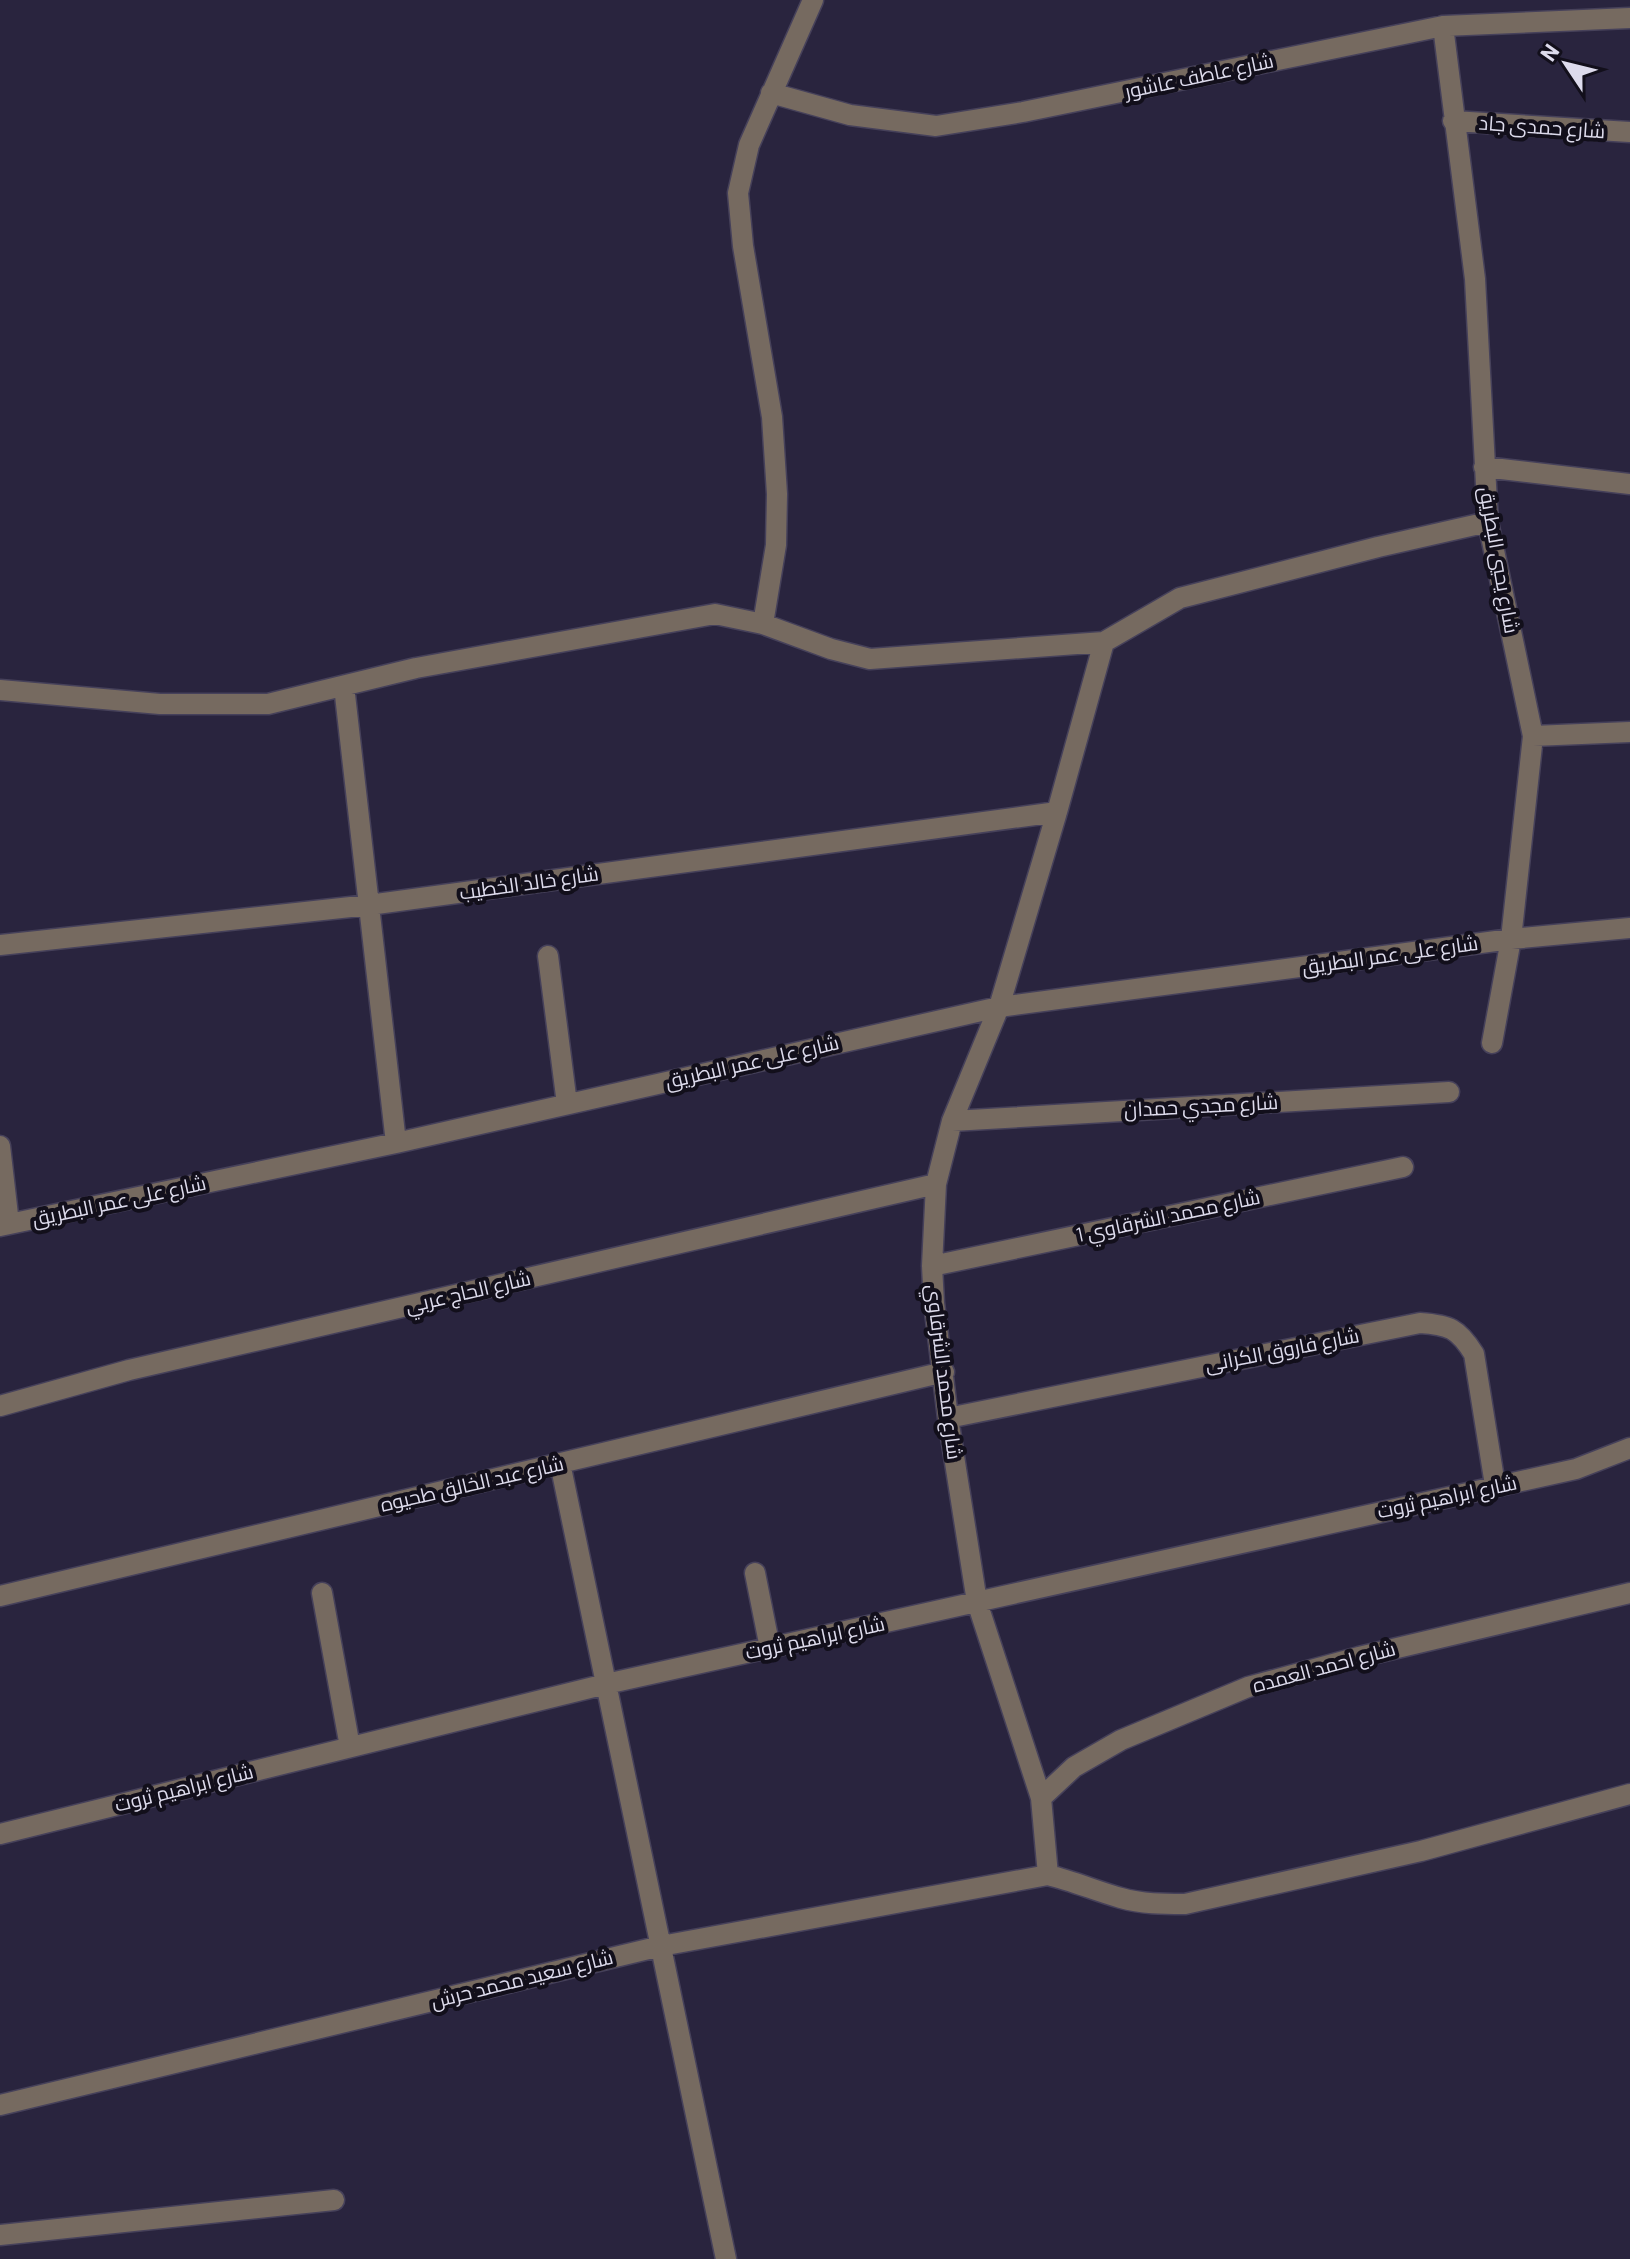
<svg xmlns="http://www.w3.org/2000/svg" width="1630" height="2259" viewBox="0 0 1630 2259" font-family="Barlow,Cairo,sans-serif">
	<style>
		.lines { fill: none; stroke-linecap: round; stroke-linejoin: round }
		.minor-casing { stroke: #46415a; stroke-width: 23 }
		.minor { stroke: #766a60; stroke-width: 20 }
		.labels { text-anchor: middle; stroke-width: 8; stroke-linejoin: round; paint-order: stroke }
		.street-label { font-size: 20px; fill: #dddbec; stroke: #120f1b }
	</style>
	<rect width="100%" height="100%" fill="#29243e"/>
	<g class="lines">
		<defs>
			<path id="minor" d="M1443 26 1475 279 1488 522 1533 736 1511 939 1492 1043
				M771 93 850 115 936 126 1023 112 1443 26 1630 18
				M1453 121 1630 132
				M1484 467 1630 484
				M763 624 776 545 777 494 772 417 743 246 738 193 749 145 813 0
				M344 686 396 1143
				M0 690 160 704H268L416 668 715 614 763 624 831 649 870 659 1104 642 1180 598 1378 547 1488 522
				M1533 736 1630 732
				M0 945 369 905 1057 812
				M548 956 567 1104
				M952 1121 1449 1092
				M0 1146 9 1224
				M0 1226 396 1143 999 1007 1511 939 1630 928
				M932 1266 1403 1167
				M0 1406 129 1370 936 1184
				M948 1418 1420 1323C1449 1325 1458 1328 1474 1354L1495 1485
				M560 1463 726 2259
				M755 1573 770 1648
				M322 1593 350 1747
				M0 1596 944 1372
				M1041 1798 1074 1767 1121 1740 1248 1687 1359 1657 1630 1593
				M0 1834 606 1684 1576 1469 1630 1448
				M1048 1875 1041 1798 977 1602 948 1418 934 1303 932 1266 936 1184 952 1121 999 1007 1057 812 1104 642
				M0 2105 661 1946 1048 1875C1073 1881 1096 1891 1121 1898 1142 1904 1163 1904 1185 1904L1421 1851 1630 1794
				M0 2235 334 2200"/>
		</defs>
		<!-- minor casing -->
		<use href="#minor" class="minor-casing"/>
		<!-- minor -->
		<use href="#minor" class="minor"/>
	</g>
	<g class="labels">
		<!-- street labels -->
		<g class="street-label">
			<text transform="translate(1199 76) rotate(-12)" y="7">شارع عاطف عاشور</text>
			<text transform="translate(1542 127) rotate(4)" y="7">شارع حمدى جاد</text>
			<text transform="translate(1499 560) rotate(80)" y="7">شارع يحيي البطريق</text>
			<text transform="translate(529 883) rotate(-8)" y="7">شارع خالد الخطيب</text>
			<text transform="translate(1390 955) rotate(-8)" y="7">شارع على عمر البطريق</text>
			<text transform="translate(752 1062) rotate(-13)" y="7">شارع على عمر البطريق</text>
			<text transform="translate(1201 1106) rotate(-3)" y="7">شارع مجدي حمدان</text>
			<text transform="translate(119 1201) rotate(-12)" y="7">شارع على عمر البطريق</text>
			<text transform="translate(1168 1216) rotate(-12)" y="7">شارع محمد الشرقاوي 1</text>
			<text transform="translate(468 1292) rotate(-13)" y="7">شارع الحاج عربي</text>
			<text transform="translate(1282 1350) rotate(-11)" y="7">شارع فاروق الكرانى</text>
			<text transform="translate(944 1372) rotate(83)" y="7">شارع محمد الشرقاوي</text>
			<text transform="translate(472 1484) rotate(-13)" y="7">شارع عبد الخالق طحيوه</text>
			<text transform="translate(1447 1497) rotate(-12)" y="7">شارع ابراهيم ثروت</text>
			<text transform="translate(815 1638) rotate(-12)" y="7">شارع ابراهيم ثروت</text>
			<text transform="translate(1324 1667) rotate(-15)" y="7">شارع احمد العمده</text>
			<text transform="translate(184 1788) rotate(-14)" y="7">شارع ابراهيم ثروت</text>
			<text transform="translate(522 1979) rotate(-14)" y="7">شارع سعيد محمد حرش</text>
		</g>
	</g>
	<!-- north arrow -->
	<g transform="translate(1566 64) rotate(305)" stroke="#120f1b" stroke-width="6" paint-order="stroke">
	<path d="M0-6L14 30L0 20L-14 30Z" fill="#dddbec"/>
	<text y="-12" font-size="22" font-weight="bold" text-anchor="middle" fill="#dddbec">N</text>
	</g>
</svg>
